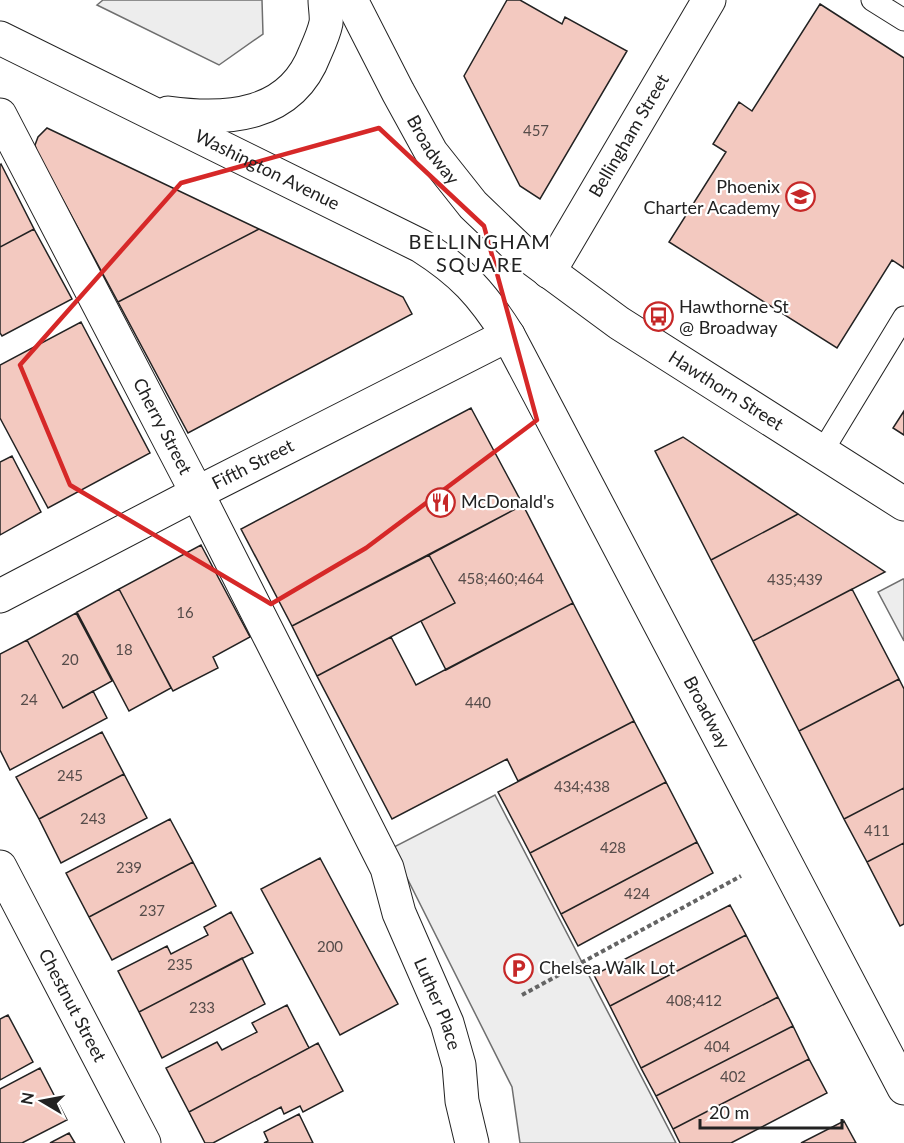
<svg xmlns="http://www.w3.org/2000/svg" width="904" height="1143" viewBox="0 0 904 1143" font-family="Lato,sans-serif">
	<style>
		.parking { fill: #ededed; stroke: #6f6f6f; stroke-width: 1.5 }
		.building { fill: #f3c9c0; stroke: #222; stroke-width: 1.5 }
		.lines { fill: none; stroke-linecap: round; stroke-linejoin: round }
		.lane-casing { stroke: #222; stroke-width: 23 }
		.street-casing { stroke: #222; stroke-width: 35 }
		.secondary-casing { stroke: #222; stroke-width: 35 }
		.primary-casing { stroke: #222; stroke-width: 35 }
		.path { stroke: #646464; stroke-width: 4; stroke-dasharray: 4.5 3; stroke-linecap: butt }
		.lane { stroke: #fff; stroke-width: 21 }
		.street { stroke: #fff; stroke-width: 33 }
		.secondary { stroke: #fff; stroke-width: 33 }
		.primary { stroke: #fff; stroke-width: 33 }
		.marked { fill: none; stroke: #d62828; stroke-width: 4.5; stroke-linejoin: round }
		.labels { text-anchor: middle; stroke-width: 4.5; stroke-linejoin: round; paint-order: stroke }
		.number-label { font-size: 15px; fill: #564c4a }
		.street-label { font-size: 18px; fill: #222; stroke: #fff }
		.poi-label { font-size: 18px; fill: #222; stroke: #fff; text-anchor: start }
		.neighbourhood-label { font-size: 20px; letter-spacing: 1.5px; fill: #222; stroke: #fff }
	</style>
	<rect width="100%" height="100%" fill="#fff"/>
	<!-- parking -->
	<path class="parking" d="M103 0H262L263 34 219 65 97 5Z
		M903 579H904V641L878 592Z
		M495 795 676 1143H520L512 1087 392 848Z"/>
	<!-- building -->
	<path class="building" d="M507 0H520L562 24 565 17 627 51 540 199 520 186 464 76Z
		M820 4 904 58V268L892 260 837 348 669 242 726 152 713 144 739 102 752 111Z
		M47 128 259 229 118 302 37 152 35 145 38 137Z
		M1 164 34 229 0 247V165Z
		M34 229 72 299 2 336 0 333V247Z
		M259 229 403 297 412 314 188 433 118 302Z
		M81 322 150 453 48 508 0 418V365Z
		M471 408 523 505 292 626 241 529Z
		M904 411V435L893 428Z
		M683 437 798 514 711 560 655 451Z
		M12 456 41 512 0 535V462Z
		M523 505 573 603 446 670 421 621 455 603 429 555Z
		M798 514 885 572 753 641 711 560Z
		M201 545 250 637 213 657 218 668 173 691 119 589Z
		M429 555 455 603 317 676 292 626Z
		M119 589 171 688 129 711 77 612Z
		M852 589 899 679 799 731 753 641Z
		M573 603 634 721 518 781 507 759 392 819 317 676 391 637 416 685Z
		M76 613 112 681 63 708 27 640Z
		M27 640 63 708 93 691 107 718 10 770 0 750V654Z
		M899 679 904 689V788L844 819 799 731Z
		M634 721 666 782 530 853 498 792Z
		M102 732 124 774 39 819 16 777Z
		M124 774 147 818 61 863 39 819Z
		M666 782 697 842 561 914 530 853Z
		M904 788V843L867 862 844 819Z
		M170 819 193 862 89 917 66 873Z
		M697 842 713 873 578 946 561 914Z
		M904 843V924L900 926 867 862Z
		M320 858 398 1004 340 1035 261 889Z
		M193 862 216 906 112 960 89 917Z
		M730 905 746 935 610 1006 594 975Z
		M231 912 253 953 139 1012 118 971 167 946 171 954 208 935 204 927Z
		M746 935 778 997 641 1068 610 1006Z
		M242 958 265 1004 162 1058 139 1012Z
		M778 997 793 1026 656 1096 641 1068Z
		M287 1005 309 1048 189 1112 166 1068 217 1042 222 1050 257 1032 252 1023Z
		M8 1015 33 1062 0 1080V1019Z
		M793 1026 809 1059 673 1129 656 1096Z
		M318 1043 343 1091 303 1112 300 1106 284 1114 281 1107 213 1143H205L189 1112Z
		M809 1059 827 1093 731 1143H680L673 1129Z
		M40 1068 67 1120 22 1143H0V1089Z
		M299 1114 313 1143H264L268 1141 264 1132Z
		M844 1121 856 1143H801Z
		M69 1133 75 1143H50Z"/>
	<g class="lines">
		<defs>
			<path id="lane" d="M872 0 904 20
				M822 452 904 317"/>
			<g id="street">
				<path id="s1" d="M0 115 197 493 387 868 399 913 447 1023 459 1065 462 1101 472 1143"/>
				<path id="s2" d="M549 272 709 0"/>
				<path id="s3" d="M0 867 144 1143"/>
			</g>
			<g id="secondary">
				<path id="s4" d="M0 596 197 493 508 335"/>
			</g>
			<g id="primary">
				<path id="s5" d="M351 0 398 92 431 152 473 205 520 250 619 323 904 504"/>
				<path id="s6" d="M0 38 421 246C462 272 482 294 508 335L904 1088"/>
				<path d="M168 113C227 121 291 117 315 53 319 44 324 33 326 23 327 16 325 7 325 0"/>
			</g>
		</defs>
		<!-- lane casing -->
		<use href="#lane" class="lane-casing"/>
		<!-- street casing -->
		<use href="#street" class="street-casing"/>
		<!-- secondary casing -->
		<use href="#secondary" class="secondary-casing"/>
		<!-- primary casing -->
		<use href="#primary" class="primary-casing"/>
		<!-- path -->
		<path class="path" d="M522 995 741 876"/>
		<!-- lane -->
		<use href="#lane" class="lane"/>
		<!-- street -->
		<use href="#street" class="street"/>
		<!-- secondary -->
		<use href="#secondary" class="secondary"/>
		<!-- primary -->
		<use href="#primary" class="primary"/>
	</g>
	<!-- marked area -->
	<path class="marked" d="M379 128 484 226 537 420 366 548 271 604 70 485 20 365 181 183Z"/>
	<!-- icons -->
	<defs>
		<symbol id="school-ring" viewBox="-11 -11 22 22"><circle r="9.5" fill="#fff" stroke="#c62828" stroke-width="1.5"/><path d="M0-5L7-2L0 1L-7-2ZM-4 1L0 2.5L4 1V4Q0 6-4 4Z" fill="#c62828"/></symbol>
		<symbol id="bus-ring" viewBox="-11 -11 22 22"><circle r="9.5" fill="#fff" stroke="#c62828" stroke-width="1.5"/><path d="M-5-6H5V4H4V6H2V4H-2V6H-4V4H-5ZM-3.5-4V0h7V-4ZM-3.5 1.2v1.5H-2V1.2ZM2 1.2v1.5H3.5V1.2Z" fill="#c62828"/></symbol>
		<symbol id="restaurant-ring" viewBox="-11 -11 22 22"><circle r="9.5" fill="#fff" stroke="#c62828" stroke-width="1.5"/><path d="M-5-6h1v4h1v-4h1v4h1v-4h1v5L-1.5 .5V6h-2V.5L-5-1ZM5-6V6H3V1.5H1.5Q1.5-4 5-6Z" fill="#c62828"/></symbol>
		<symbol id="parking-ring" viewBox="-11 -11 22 22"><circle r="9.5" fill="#fff" stroke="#c62828" stroke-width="1.5"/><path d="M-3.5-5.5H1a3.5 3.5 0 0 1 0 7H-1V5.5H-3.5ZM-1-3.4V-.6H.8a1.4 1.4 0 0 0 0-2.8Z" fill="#c62828"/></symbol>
	</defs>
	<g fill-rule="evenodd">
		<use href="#school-ring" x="784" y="180" width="33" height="33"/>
		<use href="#bus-ring" x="642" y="300" width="33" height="33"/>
		<use href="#restaurant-ring" x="424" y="486" width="33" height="33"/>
		<use href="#parking-ring" x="502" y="952" width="33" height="33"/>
	</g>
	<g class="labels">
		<!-- number labels -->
		<g class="number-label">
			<text x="536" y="136">457</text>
			<text x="501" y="584">458;460;464</text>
			<text x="795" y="585">435;439</text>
			<text x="185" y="618">16</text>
			<text x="124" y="655">18</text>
			<text x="70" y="665">20</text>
			<text x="29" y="705">24</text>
			<text x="478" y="708">440</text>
			<text x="70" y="781">245</text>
			<text x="582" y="792">434;438</text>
			<text x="93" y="824">243</text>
			<text x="877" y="836">411</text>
			<text x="613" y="853">428</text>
			<text x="129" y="873">239</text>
			<text x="637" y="899">424</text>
			<text x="152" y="916">237</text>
			<text x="330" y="952">200</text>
			<text x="180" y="970">235</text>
			<text x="694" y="1006">408;412</text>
			<text x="202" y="1013">233</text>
			<text x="717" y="1052">404</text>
			<text x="733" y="1082">402</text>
		</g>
		<!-- street labels -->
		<g class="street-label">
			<text dy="6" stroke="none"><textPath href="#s2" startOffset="158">Bellingham Street</textPath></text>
			<text dy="6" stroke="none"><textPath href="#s5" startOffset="171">Broadway</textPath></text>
			<text dy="6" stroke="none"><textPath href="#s6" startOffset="298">Washington Avenue</textPath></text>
			<text dy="6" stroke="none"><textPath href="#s5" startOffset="554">Hawthorn Street</textPath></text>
			<text dy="6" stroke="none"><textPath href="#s1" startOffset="351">Cherry Street</textPath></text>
			<text dy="6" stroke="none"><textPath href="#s4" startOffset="285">Fifth Street</textPath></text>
			<text dy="6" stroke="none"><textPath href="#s6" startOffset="1022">Broadway</textPath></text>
			<text dy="6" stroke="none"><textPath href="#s1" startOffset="992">Luther Place</textPath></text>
			<text dy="6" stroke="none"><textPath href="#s3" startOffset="156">Chestnut Street</textPath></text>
		</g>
		<!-- poi labels -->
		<g class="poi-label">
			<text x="780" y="193" text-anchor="end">Phoenix<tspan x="780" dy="21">Charter Academy</tspan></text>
			<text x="679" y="313">Hawthorne St<tspan x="679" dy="21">@ Broadway</tspan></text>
			<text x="461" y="508">McDonald's</text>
			<text x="539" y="974">Chelsea Walk Lot</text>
		</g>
		<!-- neighbourhood labels -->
		<g class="neighbourhood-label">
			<text x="480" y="249">BELLINGHAM<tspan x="480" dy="23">SQUARE</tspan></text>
		</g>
	</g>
	<!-- north arrow -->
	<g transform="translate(42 1101) rotate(280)" stroke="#ffffff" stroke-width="4.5" paint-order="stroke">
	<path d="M0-4.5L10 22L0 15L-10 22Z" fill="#222222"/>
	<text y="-9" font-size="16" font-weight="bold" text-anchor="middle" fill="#222222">N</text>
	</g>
	<!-- scale -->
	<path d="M700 1119v9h142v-9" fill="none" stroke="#222222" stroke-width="3"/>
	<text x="709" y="1119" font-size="18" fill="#222222" stroke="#ffffff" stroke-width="4.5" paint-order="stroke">20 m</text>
</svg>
